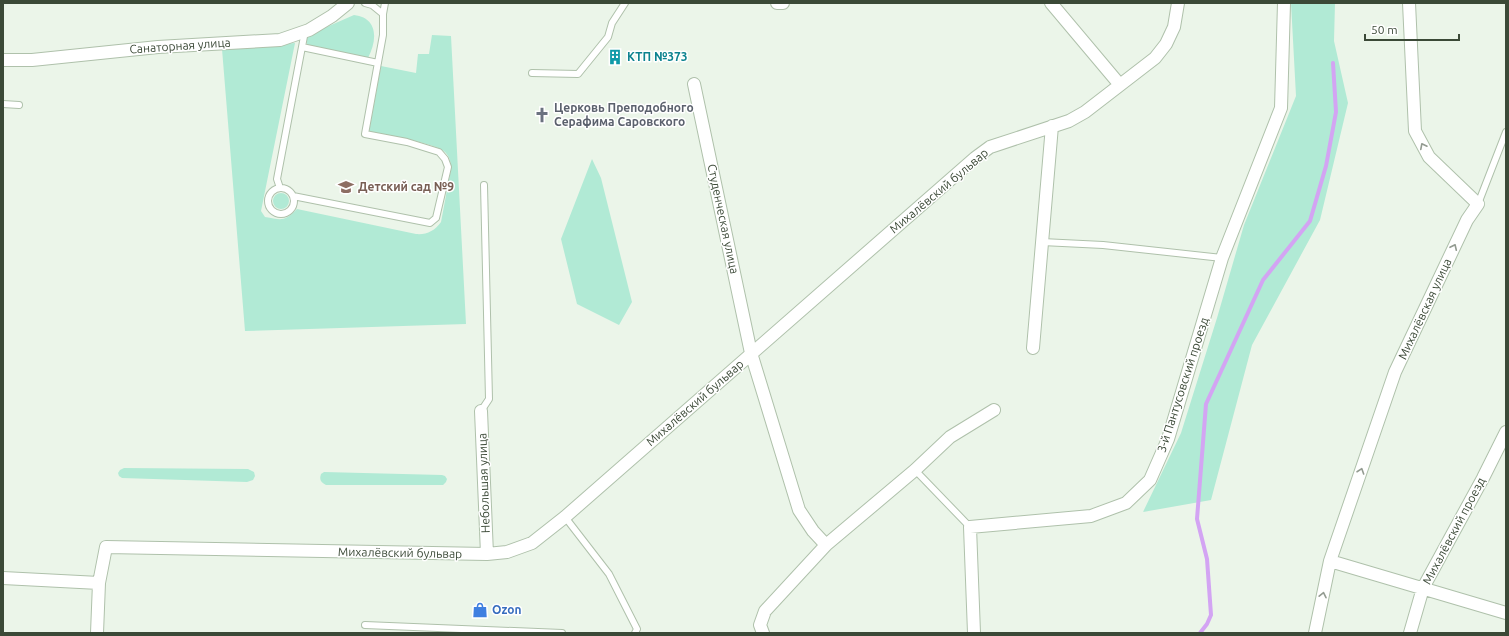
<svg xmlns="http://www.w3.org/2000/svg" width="1509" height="636" viewBox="0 0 1509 636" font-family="Ubuntu,sans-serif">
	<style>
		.green { fill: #b1ead5 }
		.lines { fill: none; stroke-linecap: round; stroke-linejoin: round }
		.stream { stroke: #d3a4f3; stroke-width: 4 }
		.service-casing { stroke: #afc1ab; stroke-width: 8 }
		.minor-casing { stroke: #afc1ab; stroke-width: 14 }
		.service { stroke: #fff; stroke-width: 6 }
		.minor { stroke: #fff; stroke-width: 12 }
		.oneway { stroke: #939b91 }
		.labels { text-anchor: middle; stroke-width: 3; stroke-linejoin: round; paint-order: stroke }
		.street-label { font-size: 12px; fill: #3b4937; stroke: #fff }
		.culture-label { font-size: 12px; font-weight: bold; fill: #0d838f; stroke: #fff; text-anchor: start }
		.worship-label { font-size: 12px; font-weight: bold; fill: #5b616d; stroke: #fff; text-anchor: start }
		.education-label { font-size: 12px; font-weight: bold; fill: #785e54; stroke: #fff; text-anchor: start }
		.shop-label { font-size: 12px; font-weight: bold; fill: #366cbe; stroke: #fff; text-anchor: start }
	</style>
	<rect width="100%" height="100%" fill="#ebf5e9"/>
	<!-- green -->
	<path class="green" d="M1291 3H1335L1334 41 1348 103 1320 220 1252 345 1211 500 1143 512 1181 433 1217 318 1244 225 1296 96Z
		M354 15C379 18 377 41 368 58L307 45 306 36Z
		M432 35 451 36 466 324 245 331 222 49 295 43 261 211 265 217C282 220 284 222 297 209L416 234C426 235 435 231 441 222L451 169C451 163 450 157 445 152 436 143 385 135 369 132L381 66 416 73 418 54H429Z
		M592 159 601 178 632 302 619 325 577 304 561 239Z
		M273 201a8 8 0 1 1 16 0a8 8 0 1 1-16 0Z
		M124 468 248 469 254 472 255 476 253 480 247 482 122 478 119 476 118 473 120 470Z
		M324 472 442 475 445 476 447 479 446 482 443 485H326C321 482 319 480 321 474Z"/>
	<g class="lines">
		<!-- stream -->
		<path class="stream" d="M1200 633 1207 624 1211 615 1207 559 1197 519 1206 404 1263 280 1310 221 1326 166 1336 112 1333 63"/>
		<defs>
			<path id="service" d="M383 14 385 3
				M302 47 378 63
				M532 73 578 74 608 37 612 23 625 3
				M3 104 19 105
				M268 201a13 13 0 1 1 26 0a13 13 0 1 1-26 0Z
				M280 188 277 179 305 31
				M293 196 430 223 436 218 448 167 445 159 439 152 407 142 365 134 383 35V14L372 5 365 3
				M1478 204 1506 132
				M1042 242 1103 245 1222 258
				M481 411 489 399 484 185
				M915 470 970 527
				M565 517 609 574 637 629 635 633
				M365 625 562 633"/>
			<path id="minor" d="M777 3H783
				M1051 3 1120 85
				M3 60H32L158 47 280 40 309 30 332 16 348 3
				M694 84 751 353 799 510 813 531 826 545
				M1033 348 1052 126
				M481 411 487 554
				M1330 561 1506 613
				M3 578 99 583
				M97 633 99 583 106 547 487 554 507 552 532 543 565 517 975 158 990 147 1069 121 1085 112 1155 58 1166 44 1174 27 1178 3
				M763 633 760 625 765 611 826 545 915 470 950 437 994 410
				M974 633 970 527 1091 516 1126 503 1150 480 1168 439 1222 258 1281 108 1284 3
				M1315 633 1330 561 1395 372 1467 220 1478 204 1429 157 1415 131 1409 3
				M1410 633 1423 588 1483 478 1506 432"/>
		</defs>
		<!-- service casing -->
		<use href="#service" class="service-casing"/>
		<!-- minor casing -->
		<use href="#minor" class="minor-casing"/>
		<!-- service -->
		<use href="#service" class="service"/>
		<!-- minor -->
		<use href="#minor" class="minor"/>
	</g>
	<!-- one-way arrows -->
	<defs><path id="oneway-chevron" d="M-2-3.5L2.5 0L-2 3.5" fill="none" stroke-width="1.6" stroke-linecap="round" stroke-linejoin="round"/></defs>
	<g class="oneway">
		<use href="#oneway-chevron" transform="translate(1423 146) rotate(-117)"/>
		<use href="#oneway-chevron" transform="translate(1454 247) rotate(-65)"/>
		<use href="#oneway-chevron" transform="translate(1361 471) rotate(-71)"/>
		<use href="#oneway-chevron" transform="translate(1323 595) rotate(-78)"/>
	</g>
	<!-- icons -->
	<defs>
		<symbol id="building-bare" viewBox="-9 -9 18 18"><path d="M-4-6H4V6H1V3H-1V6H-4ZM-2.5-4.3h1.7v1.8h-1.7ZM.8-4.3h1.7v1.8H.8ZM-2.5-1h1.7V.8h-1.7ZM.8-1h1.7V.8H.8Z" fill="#0f9aa8" stroke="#fff" stroke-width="2.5" paint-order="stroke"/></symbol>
		<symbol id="church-bare" viewBox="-9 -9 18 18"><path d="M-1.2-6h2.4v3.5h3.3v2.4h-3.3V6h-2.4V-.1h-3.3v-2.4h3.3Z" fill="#6b7280" stroke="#fff" stroke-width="2.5" paint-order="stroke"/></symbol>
		<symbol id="school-bare" viewBox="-9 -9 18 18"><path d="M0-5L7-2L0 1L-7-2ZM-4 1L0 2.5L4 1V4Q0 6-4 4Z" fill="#8d6e63" stroke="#fff" stroke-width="2.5" paint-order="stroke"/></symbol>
		<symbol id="shop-bare" viewBox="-9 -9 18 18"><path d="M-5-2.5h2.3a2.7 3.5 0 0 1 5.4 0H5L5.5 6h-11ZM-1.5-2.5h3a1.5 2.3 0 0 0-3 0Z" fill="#3f7fe0" stroke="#fff" stroke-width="2.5" paint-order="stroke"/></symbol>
	</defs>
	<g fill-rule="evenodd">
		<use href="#building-bare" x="604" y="46" width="22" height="22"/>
		<use href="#church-bare" x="531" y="104" width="22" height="22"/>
		<use href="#school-bare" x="335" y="176" width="22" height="22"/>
		<use href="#shop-bare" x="469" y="599" width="22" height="22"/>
	</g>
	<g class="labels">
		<!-- street labels -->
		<g class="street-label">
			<text transform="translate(180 46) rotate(-4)" y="4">Санаторная улица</text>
			<text transform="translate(939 191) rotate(-40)" y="4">Михалёвский бульвар</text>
			<text transform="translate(723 219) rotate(78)" y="4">Студенческая улица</text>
			<text transform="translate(1425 309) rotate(-65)" y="4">Михалёвская улица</text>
			<text transform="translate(1183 385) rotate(-72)" y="4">3-й Пантусовский проезд</text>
			<text transform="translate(695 403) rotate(-41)" y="4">Михалёвский бульвар</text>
			<text transform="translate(484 483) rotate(-92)" y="4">Небольшая улица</text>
			<text transform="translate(1454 531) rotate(-62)" y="4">Михалёвский проезд</text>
			<text transform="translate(400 553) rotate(1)" y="4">Михалёвский бульвар</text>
		</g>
		<!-- culture labels -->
		<g class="culture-label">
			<text x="627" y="61">КТП №373</text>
		</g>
		<!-- worship labels -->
		<g class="worship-label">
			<text x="554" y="112">Церковь Преподобного<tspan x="554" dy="14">Серафима Саровского</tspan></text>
		</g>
		<!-- education labels -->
		<g class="education-label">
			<text x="358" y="191">Детский сад №9</text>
		</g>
		<!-- shop labels -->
		<g class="shop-label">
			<text x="492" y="614">Ozon</text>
		</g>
	</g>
	<!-- border -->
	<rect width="1509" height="636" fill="none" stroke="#3b4937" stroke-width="8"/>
	<!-- scale -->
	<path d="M1365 34v6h94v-6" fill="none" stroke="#3b4937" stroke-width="2"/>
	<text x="1371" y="34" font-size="12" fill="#3b4937" stroke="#ffffff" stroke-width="3" paint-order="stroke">50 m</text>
</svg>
